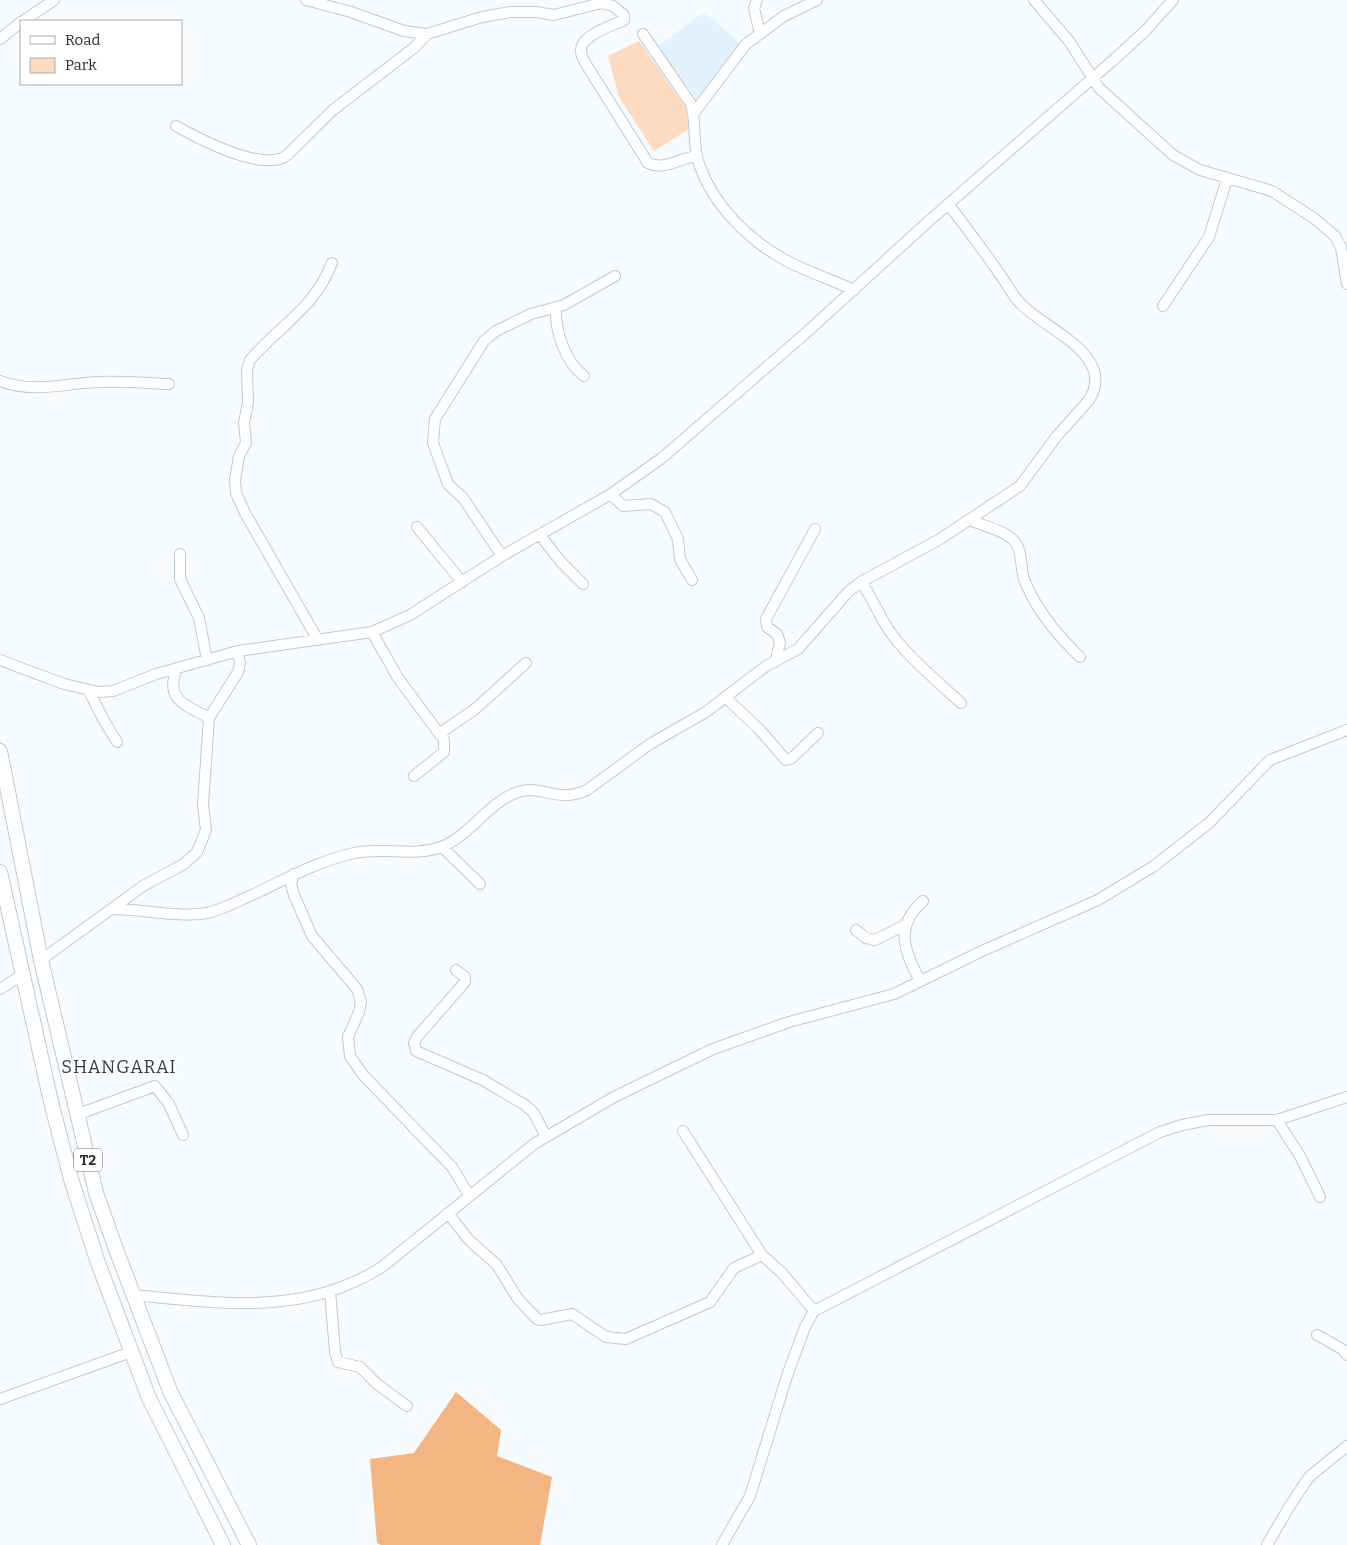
<svg xmlns="http://www.w3.org/2000/svg" width="1347" height="1545" viewBox="0 0 1347 1545" font-family="Bitter,serif">
	<style>
		.built { fill: #e3f1fd }
		.green { fill: #fddbc0 }
		.forest { fill: #f3b581 }
		.lines { fill: none; stroke-linecap: round; stroke-linejoin: round }
		.minor-casing { stroke: #bacbd9; stroke-width: 12 }
		.highway-casing { stroke: #bacbd9; stroke-width: 16 }
		.minor { stroke: #fff; stroke-width: 10 }
		.highway { stroke: #fff; stroke-width: 14 }
		.labels { text-anchor: middle; stroke-width: 4; stroke-linejoin: round; paint-order: stroke }
		.shield { fill: #fff; stroke: #686d70; stroke-width: 1 }
		.shield-label { font-size: 14px; font-weight: bold; fill: #282e33 }
		.quarter-label { font-size: 18px; letter-spacing: 1px; fill: #2f3c48; stroke: #fff }
	</style>
	<rect width="100%" height="100%" fill="#f7fbfe"/>
	<!-- built -->
	<path class="built" d="M704 12 741 44 699 102 657 47Z"/>
	<!-- green -->
	<path class="green" d="M639 41 686 108 689 129 654 151 619 97 608 56Z"/>
	<!-- forest -->
	<path class="forest" d="M456 1392 501 1430 497 1456 552 1477 540 1545H381L377 1543 370 1459 414 1453Z"/>
	<g class="lines">
		<defs>
			<path id="minor" d="M306 0 351 12 404 31 427 34 482 17 511 12H536L554 15 601 3 613 6 624 15V20C612 26 580 35 581 51 581 57 586 64 589 69L648 163C665 171 679 158 697 156
				M757 0 754 8 759 30
				M1034 0 1069 41 1099 88 1173 155 1200 170 1272 191 1315 219 1335 236 1341 247 1347 284
				M23 21 54 0
				M643 34 691 104C697 123 692 145 699 164 713 205 749 241 787 261 808 272 832 280 854 290
				M0 39 21 22
				M694 113 746 44 784 16 817 0
				M176 126C199 139 262 172 286 156L333 110 415 47 427 34
				M1163 306 1209 237 1227 179
				M556 308C555 331 565 362 584 376
				M0 381C34 394 65 383 99 382 122 381 146 383 169 384
				M611 494 623 506 651 504 665 512 678 539 680 559 692 580
				M970 520C983 526 1005 530 1015 542 1023 552 1020 567 1024 579 1035 608 1058 636 1080 657
				M417 527 462 582
				M540 535 561 562 583 584
				M180 554V579L199 618 207 660
				M502 556 463 498 448 484 433 443 435 419 484 341 496 331 531 314 564 305 615 276
				M861 582C875 601 881 623 897 641 916 664 939 683 961 703
				M372 632 398 678 444 740V752L414 776
				M318 640 245 513 236 493 235 480 239 456 246 443 244 422 248 403 247 370 250 360C280 325 314 309 332 263
				M0 660 64 684 99 692 113 691 156 674 238 651 372 632 410 615 502 556 611 494 662 458 807 332 930 220 1118 56 1146 30 1173 0
				M775 662 780 643 777 634 767 627 766 619 815 529
				M177 669C164 700 186 705 209 718
				M89 691 103 719 117 742
				M725 697 759 729 786 760 792 758 818 733
				M440 733 474 710 526 663
				M442 847 480 884
				M294 874 291 884 294 895 312 936 357 989 361 1002 359 1012 348 1037 350 1056 363 1075 452 1167 469 1195
				M112 909C142 909 179 918 207 913 222 910 238 901 252 895 286 879 318 861 354 853 382 847 413 857 441 847 470 836 488 802 518 792 543 784 556 804 587 790L650 744 706 712 766 666 798 649 849 591 861 582 940 539 1020 486 1057 436 1089 400C1118 354 1041 328 1019 302 1011 293 1006 282 999 273 983 250 966 227 949 205
				M856 930 866 938 875 940 905 925
				M41 960 143 886 184 864 197 852 206 830 203 804 209 718 238 672 240 663 238 651
				M456 970 465 977V982L417 1037 414 1043 416 1051 483 1080 525 1105 534 1113 546 1137
				M920 981C904 950 894 927 923 901
				M0 989 24 974
				M76 1115 155 1086 169 1104 183 1135
				M1277 1120 1300 1156 1320 1197
				M683 1131 762 1255 782 1273 814 1311
				M448 1213 468 1239 497 1265 518 1299 537 1319 541 1320 572 1314 606 1337 626 1339 710 1302 734 1268 762 1255
				M330 1291 335 1352 338 1362 360 1367 377 1384 407 1406
				M133 1295C220 1303 303 1317 382 1267L534 1144 614 1097 713 1049 789 1022 894 994 982 951 1098 900 1154 866 1209 823 1270 760 1347 730
				M1317 1335 1342 1349 1347 1355
				M0 1399 131 1352
				M722 1545 750 1496 787 1376 805 1327 814 1311 1160 1132 1182 1125 1208 1120H1277L1347 1097
				M1267 1545 1289 1507 1309 1477 1347 1446"/>
			<path id="highway" d="M0 751 41 960 96 1193 117 1252 170 1391 249 1545
				M0 872 51 1102 71 1179 98 1263 149 1398 223 1545"/>
		</defs>
		<!-- minor casing -->
		<use href="#minor" class="minor-casing"/>
		<!-- highway casing -->
		<use href="#highway" class="highway-casing"/>
		<!-- minor -->
		<use href="#minor" class="minor"/>
		<!-- highway -->
		<use href="#highway" class="highway"/>
	</g>
	<g class="labels">
		<!-- shield labels -->
		<rect class="shield" x="74" y="1148.5" width="28" height="23" rx="4"/>
		<g class="shield-label">
			<text x="88" y="1165">T2</text>
		</g>
		<!-- quarter labels -->
		<g class="quarter-label">
			<text x="119" y="1073">SHANGARAI</text>
		</g>
	</g>
	<!-- legend -->
	<rect x="20" y="20" width="162" height="65" fill="#ffffff" stroke="#a9abad"/>
	<rect x="30" y="36" width="25" height="8" fill="#ffffff" stroke="#a9abad"/>
	<text x="65" y="45" font-size="15" fill="#282e33">Road</text>
	<rect x="30" y="58" width="25" height="15" fill="#fddbc0" stroke="#a9abad"/>
	<text x="65" y="70" font-size="15" fill="#282e33">Park</text>
</svg>
